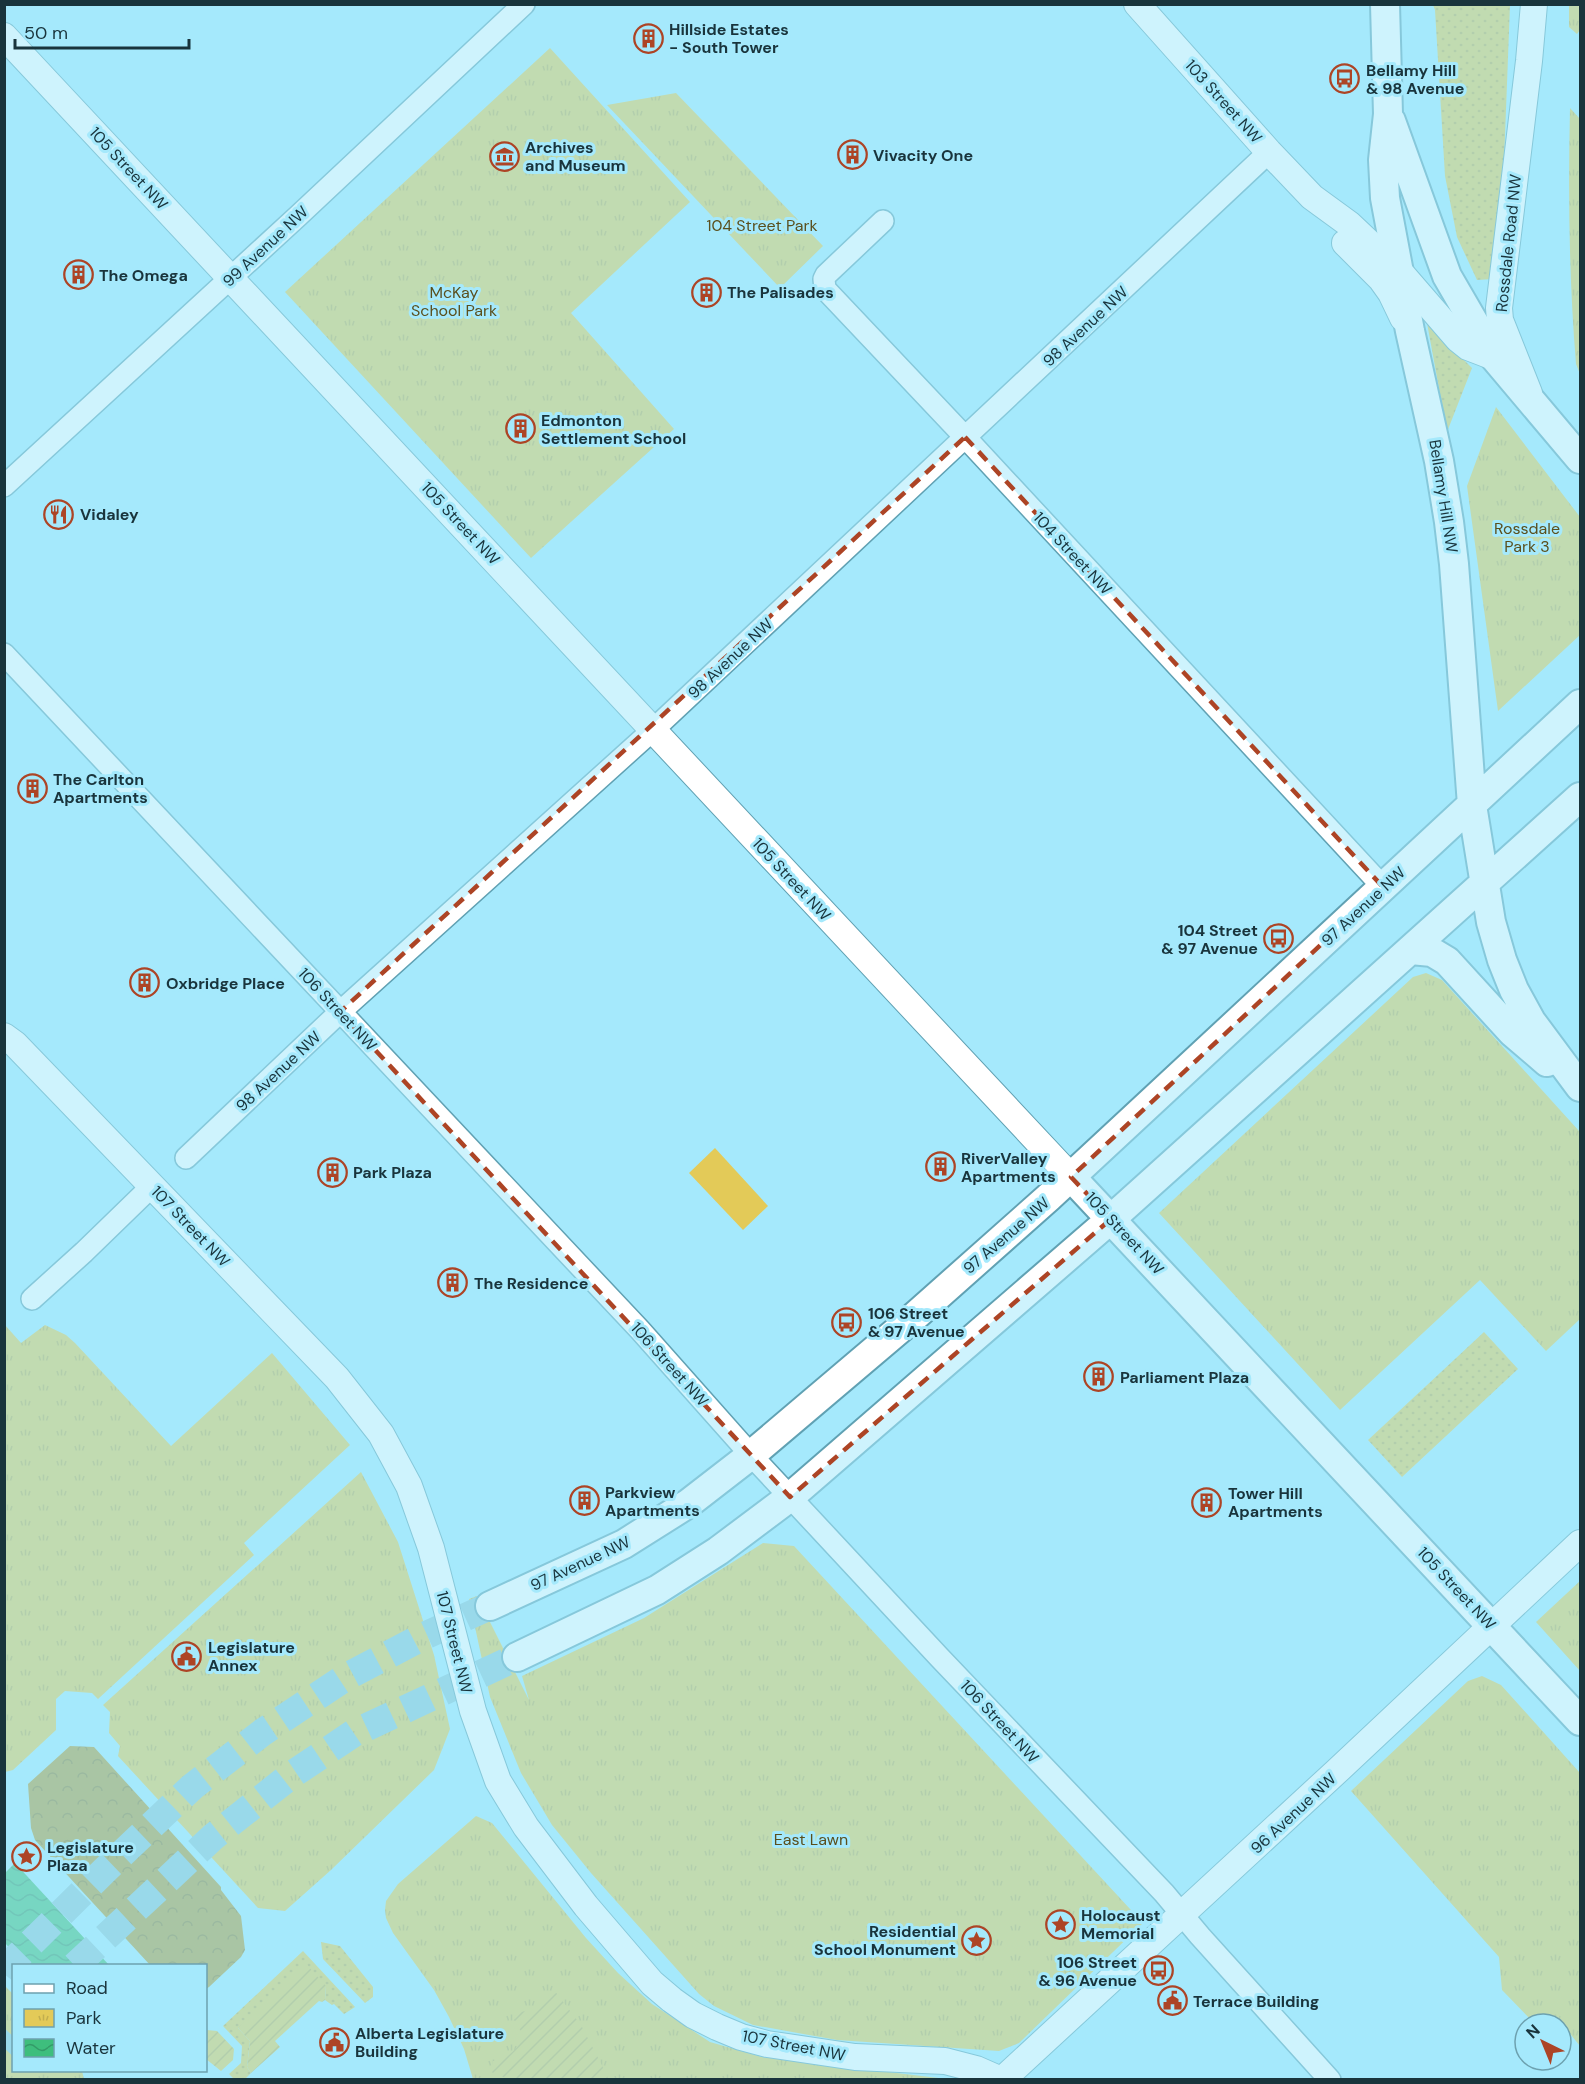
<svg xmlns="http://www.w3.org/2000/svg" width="1585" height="2084" viewBox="0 0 1585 2084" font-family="'DM Sans',sans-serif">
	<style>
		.grass { fill: url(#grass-dots) }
		.forest { fill: url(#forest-crowns) }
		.park { fill: url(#park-tufts) }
		.garden { fill: url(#garden-furrows) }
		.pitch { fill: #e3ca58 }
		.water { fill: url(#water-waves) }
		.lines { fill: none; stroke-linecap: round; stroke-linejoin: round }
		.secondary-tunnel { stroke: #89c5d6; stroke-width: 28; stroke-dasharray: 28 14; stroke-linecap: butt }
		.minor-casing { stroke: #60a1b3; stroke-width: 24 }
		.tertiary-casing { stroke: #60a1b3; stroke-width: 28 }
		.secondary-casing { stroke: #60a1b3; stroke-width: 32 }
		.minor { stroke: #fff; stroke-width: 21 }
		.tertiary { stroke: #fff; stroke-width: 26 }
		.secondary { stroke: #fff; stroke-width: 28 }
		.marked { fill: none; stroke: #ad4425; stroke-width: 4.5; stroke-dasharray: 12 8; stroke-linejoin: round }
		.labels { text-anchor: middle; stroke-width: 6; stroke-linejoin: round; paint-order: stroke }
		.poi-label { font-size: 16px; font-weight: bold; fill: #19343c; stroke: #a5e9fc; text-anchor: start }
		.street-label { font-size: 16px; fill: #19343c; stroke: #a5e9fc }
		.park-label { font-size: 16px; fill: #5a4f1d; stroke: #a5e9fc }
	</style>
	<defs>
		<pattern id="grass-dots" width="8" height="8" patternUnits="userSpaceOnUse" patternTransform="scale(1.5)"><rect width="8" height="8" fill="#e3ca58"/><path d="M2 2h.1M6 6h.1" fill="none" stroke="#c2ae4e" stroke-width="1.8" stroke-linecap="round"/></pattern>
		<pattern id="forest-crowns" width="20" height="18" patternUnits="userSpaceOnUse" patternTransform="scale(1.5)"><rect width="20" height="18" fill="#ae9a3a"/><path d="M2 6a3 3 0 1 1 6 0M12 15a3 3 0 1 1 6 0" fill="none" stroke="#8d7e32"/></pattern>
		<pattern id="park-tufts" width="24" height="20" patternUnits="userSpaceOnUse" patternTransform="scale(1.5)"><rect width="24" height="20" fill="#e3ca58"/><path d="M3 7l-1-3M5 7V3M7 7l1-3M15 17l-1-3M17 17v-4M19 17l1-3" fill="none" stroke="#c2ae4e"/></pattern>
		<pattern id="garden-furrows" width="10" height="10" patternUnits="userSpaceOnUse" patternTransform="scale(1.5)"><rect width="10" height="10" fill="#e3ca58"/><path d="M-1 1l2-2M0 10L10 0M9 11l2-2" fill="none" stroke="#c2ae4e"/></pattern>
		<pattern id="water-waves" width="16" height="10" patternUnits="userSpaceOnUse" patternTransform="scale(1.5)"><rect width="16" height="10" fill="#3ebe7d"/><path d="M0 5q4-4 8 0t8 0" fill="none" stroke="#339b68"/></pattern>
	</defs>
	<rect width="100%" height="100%" fill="#a5e9fc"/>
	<!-- grass -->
	<path class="grass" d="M1433 5H1510L1500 267 1493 279 1477 280 1457 237 1445 176 1435 10Z
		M1427 323 1472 368 1447 432Z
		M1484 1332 1518 1369 1402 1477 1368 1440Z
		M321 1942 340 1946 373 1987V1997L365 2003 323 1959Z
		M303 1951 355 2007 344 2014 334 2004 332 2005 325 2000 326 1986 238 2028 250 2041 247 2067 251 2073 245 2079H234L229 2074 241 2063 242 2046 223 2026Z"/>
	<!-- forest -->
	<path class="forest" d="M70 1746 94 1747 221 1887V1890L241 1916 245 1950 241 1957 209 1987 206 1989V1966L150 1965 35 1840 31 1828 28 1784Z"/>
	<!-- park -->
	<path class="park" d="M1569 5H1580V30L1577 34 1569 27Z
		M550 48 690 202 571 313 674 429 531 558 285 292Z
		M676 93 823 246 780 288 607 105Z
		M1570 108 1580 119V374L1576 364C1569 279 1568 194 1570 108Z
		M1496 407 1580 517V635L1498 711 1467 486Z
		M1426 973 1442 980 1580 1132V1319L1546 1351 1480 1280 1340 1410 1159 1213 1413 977Z
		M5 1325 21 1343 45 1325 66 1335 75 1343 171 1446 272 1353 350 1445 244 1543 254 1555 98 1699 92 1693 65 1691 56 1699V1730L13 1770 5 1772Z
		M361 1472 398 1542 434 1655 450 1729 434 1770 331 1870 285 1911 258 1908 118 1756 120 1746 109 1733 110 1712 103 1705Z
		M763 1543 794 1546 1143 1923 1019 2043 999 2051 837 2040 753 2025 714 2006 699 1994 591 1873 552 1825 521 1773 490 1697 469 1599 477 1596 529 1700 522 1676 644 1618Z
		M1580 1581V1671L1536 1622Z
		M1482 1676 1501 1685 1580 1773V2046L1558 2019 1533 2022 1502 1990 1499 1957 1351 1791 1468 1681Z
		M476 1816 492 1823 586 1938 618 1973 652 2004 710 2042 762 2057 947 2079H473L464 2049 449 2017 434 1990 393 1933 386 1918 385 1910 386 1901 398 1884Z
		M4 1985 13 1994 14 2070 82 2071 84 2079H5Z"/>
	<!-- garden -->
	<path class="garden" d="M307 1965 326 1986 325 2000 322 2002 319 2001 275 2041 280 2047 251 2073 247 2067 250 2041 238 2028Z
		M554 1990 581 2025 607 2075 608 2079H508L491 2072 493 2061C508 2060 517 2048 525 2036L516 2025 514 2018 517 2013 529 2010Z
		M207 2030 217 2031 234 2049 233 2060 221 2071 206 2059V2032Z"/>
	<!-- pitch -->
	<path class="pitch" d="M715 1148 768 1206 743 1230 689 1173Z"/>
	<!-- water -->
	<path class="water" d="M15 1863 109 1965H25L5 1943V1873Z"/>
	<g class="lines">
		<!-- secondary-tunnel -->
		<path class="secondary-tunnel" d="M75 1966 213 1837 290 1776 354 1733 517 1657
			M4 1974 17 1957 104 1871 192 1787 263 1732 346 1677 422 1637 490 1606
			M4 2048 14 2037"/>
		<defs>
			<path id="minor" d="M883 221 826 275 824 279 825 289 965 437 1383 887
				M4 486 298 216 524 4
				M4 654 640 1330 751 1455 940 1658 1164 1893 1200 1936 1330 2080
				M186 1158 340 1012 654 729 1269 152
				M32 1299 84 1252 152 1186"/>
			<path id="tertiary" d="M1137 4 1269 152 1312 197 1349 224 1400 272 1458 339 1468 347 1494 357
				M4 36 1071 1177
				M1345 243 1381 279 1391 293 1403 318
				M1529 393 1500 320 1499 308 1529 61 1534 4
				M4 1036 15 1044 337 1378 381 1434 409 1486 431 1548 473 1711 498 1781 526 1827 586 1906 652 1983 672 2000 693 2015 717 2027 741 2037 767 2044 855 2057 945 2061 976 2069 1001 2080
				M1002 2080 1336 1772 1580 1543"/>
			<path id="secondary" d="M1385 4 1388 114 1383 160 1385 198 1410 331 1439 461 1449 522 1454 564 1472 805 1491 922 1502 960 1514 990 1531 1021 1580 1087
				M1391 121 1447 276 1494 357 1580 459
				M1411 950 1432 952 1447 961 1512 1032 1547 1062
				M1071 1177 1580 1721
				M490 1606 624 1544 689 1503 751 1455 915 1316 1049 1197 1580 704
				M517 1657 657 1590 718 1551 790 1497 1111 1219 1580 797"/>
		</defs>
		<!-- minor casing -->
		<use href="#minor" class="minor-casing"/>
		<!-- tertiary casing -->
		<use href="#tertiary" class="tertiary-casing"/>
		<!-- secondary casing -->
		<use href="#secondary" class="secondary-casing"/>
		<!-- minor -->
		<use href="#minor" class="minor"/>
		<!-- tertiary -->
		<use href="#tertiary" class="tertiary"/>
		<!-- secondary -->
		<use href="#secondary" class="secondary"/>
	</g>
	<!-- marked area -->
	<path d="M0 0H1585V2084H0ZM965 437 1383 887 1071 1177 1111 1219 790 1497 340 1012Z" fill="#a5e9fc" fill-opacity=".55" fill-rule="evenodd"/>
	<path class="marked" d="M965 437 1383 887 1071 1177 1111 1219 790 1497 340 1012Z"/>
	<!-- icons -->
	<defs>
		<symbol id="building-ring" viewBox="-11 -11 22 22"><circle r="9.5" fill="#a5e9fc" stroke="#ad4425" stroke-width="1.5"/><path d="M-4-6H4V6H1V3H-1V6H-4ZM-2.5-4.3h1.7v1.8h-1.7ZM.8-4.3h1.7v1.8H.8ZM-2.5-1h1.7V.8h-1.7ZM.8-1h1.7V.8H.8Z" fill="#ad4425"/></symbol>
		<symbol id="bus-ring" viewBox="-11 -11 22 22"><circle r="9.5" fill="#a5e9fc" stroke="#ad4425" stroke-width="1.5"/><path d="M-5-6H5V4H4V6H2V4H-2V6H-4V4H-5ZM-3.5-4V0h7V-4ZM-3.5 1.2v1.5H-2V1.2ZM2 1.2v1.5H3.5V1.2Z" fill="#ad4425"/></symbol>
		<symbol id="museum-ring" viewBox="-11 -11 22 22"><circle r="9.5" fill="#a5e9fc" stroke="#ad4425" stroke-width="1.5"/><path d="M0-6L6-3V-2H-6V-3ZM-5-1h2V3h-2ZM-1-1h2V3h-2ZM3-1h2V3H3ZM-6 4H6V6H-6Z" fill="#ad4425"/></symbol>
		<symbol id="restaurant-ring" viewBox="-11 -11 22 22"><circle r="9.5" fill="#a5e9fc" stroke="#ad4425" stroke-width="1.5"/><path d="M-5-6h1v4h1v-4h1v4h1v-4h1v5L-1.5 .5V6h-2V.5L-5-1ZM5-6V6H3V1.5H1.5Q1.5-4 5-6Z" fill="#ad4425"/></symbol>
		<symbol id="civic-ring" viewBox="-11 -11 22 22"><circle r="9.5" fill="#a5e9fc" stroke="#ad4425" stroke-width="1.5"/><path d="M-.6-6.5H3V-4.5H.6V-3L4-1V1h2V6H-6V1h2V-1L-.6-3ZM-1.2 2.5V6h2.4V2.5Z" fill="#ad4425"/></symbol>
		<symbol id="sight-ring" viewBox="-11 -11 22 22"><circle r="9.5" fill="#a5e9fc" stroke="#ad4425" stroke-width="1.5"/><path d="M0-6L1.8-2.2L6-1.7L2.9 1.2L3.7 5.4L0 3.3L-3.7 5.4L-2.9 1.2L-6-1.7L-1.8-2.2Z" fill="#ad4425"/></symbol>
	</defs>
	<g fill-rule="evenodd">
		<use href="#building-ring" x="632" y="22" width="33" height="33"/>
		<use href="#bus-ring" x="1328" y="62" width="33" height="33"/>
		<use href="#building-ring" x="836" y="138" width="33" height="33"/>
		<use href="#museum-ring" x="488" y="140" width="33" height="33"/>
		<use href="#building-ring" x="62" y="258" width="33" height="33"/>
		<use href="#building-ring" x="690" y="276" width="33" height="33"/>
		<use href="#building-ring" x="504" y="412" width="33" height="33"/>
		<use href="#restaurant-ring" x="42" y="498" width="33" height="33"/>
		<use href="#building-ring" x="16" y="772" width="33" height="33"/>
		<use href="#bus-ring" x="1262" y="922" width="33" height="33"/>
		<use href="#building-ring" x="128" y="966" width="33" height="33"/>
		<use href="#building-ring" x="924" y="1150" width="33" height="33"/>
		<use href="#building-ring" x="316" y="1156" width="33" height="33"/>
		<use href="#building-ring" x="436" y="1266" width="33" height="33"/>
		<use href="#bus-ring" x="830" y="1306" width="33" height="33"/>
		<use href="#building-ring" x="1082" y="1360" width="33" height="33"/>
		<use href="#building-ring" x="568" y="1484" width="33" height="33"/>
		<use href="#building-ring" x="1190" y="1486" width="33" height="33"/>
		<use href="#civic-ring" x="170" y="1640" width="33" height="33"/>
		<use href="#sight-ring" x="10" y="1840" width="33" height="33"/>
		<use href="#sight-ring" x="1044" y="1908" width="33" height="33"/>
		<use href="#sight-ring" x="960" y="1924" width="33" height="33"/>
		<use href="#bus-ring" x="1142" y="1954" width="33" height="33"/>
		<use href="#civic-ring" x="1156" y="1984" width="33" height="33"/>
		<use href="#civic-ring" x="318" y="2026" width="33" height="33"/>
	</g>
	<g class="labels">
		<!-- poi labels -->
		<g class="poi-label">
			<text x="669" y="35">Hillside Estates<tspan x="669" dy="18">- South Tower</tspan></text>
			<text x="1366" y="76">Bellamy Hill<tspan x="1366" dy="18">&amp; 98 Avenue</tspan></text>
			<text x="525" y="153">Archives<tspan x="525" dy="18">and Museum</tspan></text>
			<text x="873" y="161">Vivacity One</text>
			<text x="99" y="281">The Omega</text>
			<text x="727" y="298">The Palisades</text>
			<text x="541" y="426">Edmonton<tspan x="541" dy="18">Settlement School</tspan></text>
			<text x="80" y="520">Vidaley</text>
			<text x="53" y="785">The Carlton<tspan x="53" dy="18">Apartments</tspan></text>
			<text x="1258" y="936" text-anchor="end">104 Street<tspan x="1258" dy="18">&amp; 97 Avenue</tspan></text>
			<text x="166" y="989">Oxbridge Place</text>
			<text x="961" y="1164">RiverValley<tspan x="961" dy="18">Apartments</tspan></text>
			<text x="353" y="1178">Park Plaza</text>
			<text x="474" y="1289">The Residence</text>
			<text x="868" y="1319">106 Street<tspan x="868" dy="18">&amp; 97 Avenue</tspan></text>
			<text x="1120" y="1383">Parliament Plaza</text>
			<text x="605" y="1498">Parkview<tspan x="605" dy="18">Apartments</tspan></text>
			<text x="1228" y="1499">Tower Hill<tspan x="1228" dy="18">Apartments</tspan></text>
			<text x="208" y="1653">Legislature<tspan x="208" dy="18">Annex</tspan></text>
			<text x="47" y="1853">Legislature<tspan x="47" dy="18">Plaza</tspan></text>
			<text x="1081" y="1921">Holocaust<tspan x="1081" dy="18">Memorial</tspan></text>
			<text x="956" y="1937" text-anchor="end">Residential<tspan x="956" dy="18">School Monument</tspan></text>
			<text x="1137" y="1968" text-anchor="end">106 Street<tspan x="1137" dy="18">&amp; 96 Avenue</tspan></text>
			<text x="1193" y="2007">Terrace Building</text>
			<text x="355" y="2039">Alberta Legislature<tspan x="355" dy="18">Building</tspan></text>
		</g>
		<!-- street labels -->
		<g class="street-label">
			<text transform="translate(1224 101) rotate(48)" y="6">103 Street NW</text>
			<text transform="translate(129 168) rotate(47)" y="6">105 Street NW</text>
			<text transform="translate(1508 243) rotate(-84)" y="6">Rossdale Road NW</text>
			<text transform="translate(265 246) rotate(-43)" y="6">99 Avenue NW</text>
			<text transform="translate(1085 326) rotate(-43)" y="6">98 Avenue NW</text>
			<text transform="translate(1444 496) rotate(81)" y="6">Bellamy Hill NW</text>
			<text transform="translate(461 523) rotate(47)" y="6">105 Street NW</text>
			<text transform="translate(1073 553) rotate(47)" y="6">104 Street NW</text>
			<text transform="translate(730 658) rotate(-43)" y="6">98 Avenue NW</text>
			<text transform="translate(792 879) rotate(47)" y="6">105 Street NW</text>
			<text transform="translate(1363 906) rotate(-43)" y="6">97 Avenue NW</text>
			<text transform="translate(338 1009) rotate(47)" y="6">106 Street NW</text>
			<text transform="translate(278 1071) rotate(-43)" y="6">98 Avenue NW</text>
			<text transform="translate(191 1226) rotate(46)" y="6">107 Street NW</text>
			<text transform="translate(1125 1233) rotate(47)" y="6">105 Street NW</text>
			<text transform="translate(1006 1235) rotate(-41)" y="6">97 Avenue NW</text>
			<text transform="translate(670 1364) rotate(48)" y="6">106 Street NW</text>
			<text transform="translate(580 1563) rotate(-25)" y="6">97 Avenue NW</text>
			<text transform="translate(1457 1588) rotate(47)" y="6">105 Street NW</text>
			<text transform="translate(455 1642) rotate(76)" y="6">107 Street NW</text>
			<text transform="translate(1000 1721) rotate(47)" y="6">106 Street NW</text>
			<text transform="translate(1293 1813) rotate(-43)" y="6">96 Avenue NW</text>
			<text transform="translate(794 2045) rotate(11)" y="6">107 Street NW</text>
		</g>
		<!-- park labels -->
		<g class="park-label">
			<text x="762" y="231">104 Street Park</text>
			<text x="454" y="298">McKay<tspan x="454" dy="18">School Park</tspan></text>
			<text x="1527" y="534">Rossdale<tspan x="1527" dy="18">Park 3</tspan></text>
			<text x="811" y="1845">East Lawn</text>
		</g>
	</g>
	<!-- border -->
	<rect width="1585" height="2084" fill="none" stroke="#19343c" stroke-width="12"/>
	<!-- legend -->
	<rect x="12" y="1964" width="195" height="108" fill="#a5e9fc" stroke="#6da1af" stroke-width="1.5"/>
	<rect x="24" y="1984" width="30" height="9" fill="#ffffff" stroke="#6da1af" stroke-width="1.5"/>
	<text x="66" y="1994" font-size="18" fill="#19343c">Road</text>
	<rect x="24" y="2009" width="30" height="18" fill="url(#park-tufts)" stroke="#6da1af" stroke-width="1.5"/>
	<text x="66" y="2024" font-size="18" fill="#19343c">Park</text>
	<rect x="24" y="2039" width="30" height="18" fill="url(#water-waves)" stroke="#6da1af" stroke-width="1.5"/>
	<text x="66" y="2054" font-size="18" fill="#19343c">Water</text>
	<!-- north arrow -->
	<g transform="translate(1543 2042) rotate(317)"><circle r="28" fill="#a5e9fc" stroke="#6da1af" stroke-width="1.5"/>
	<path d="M0-4.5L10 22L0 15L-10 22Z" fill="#ad4425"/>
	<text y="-9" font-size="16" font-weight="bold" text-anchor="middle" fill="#19343c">N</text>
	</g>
	<!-- scale -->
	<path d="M15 39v9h174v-9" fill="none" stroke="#19343c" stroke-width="3"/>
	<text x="24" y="39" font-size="18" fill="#19343c" stroke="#a5e9fc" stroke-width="4.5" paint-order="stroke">50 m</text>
</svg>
